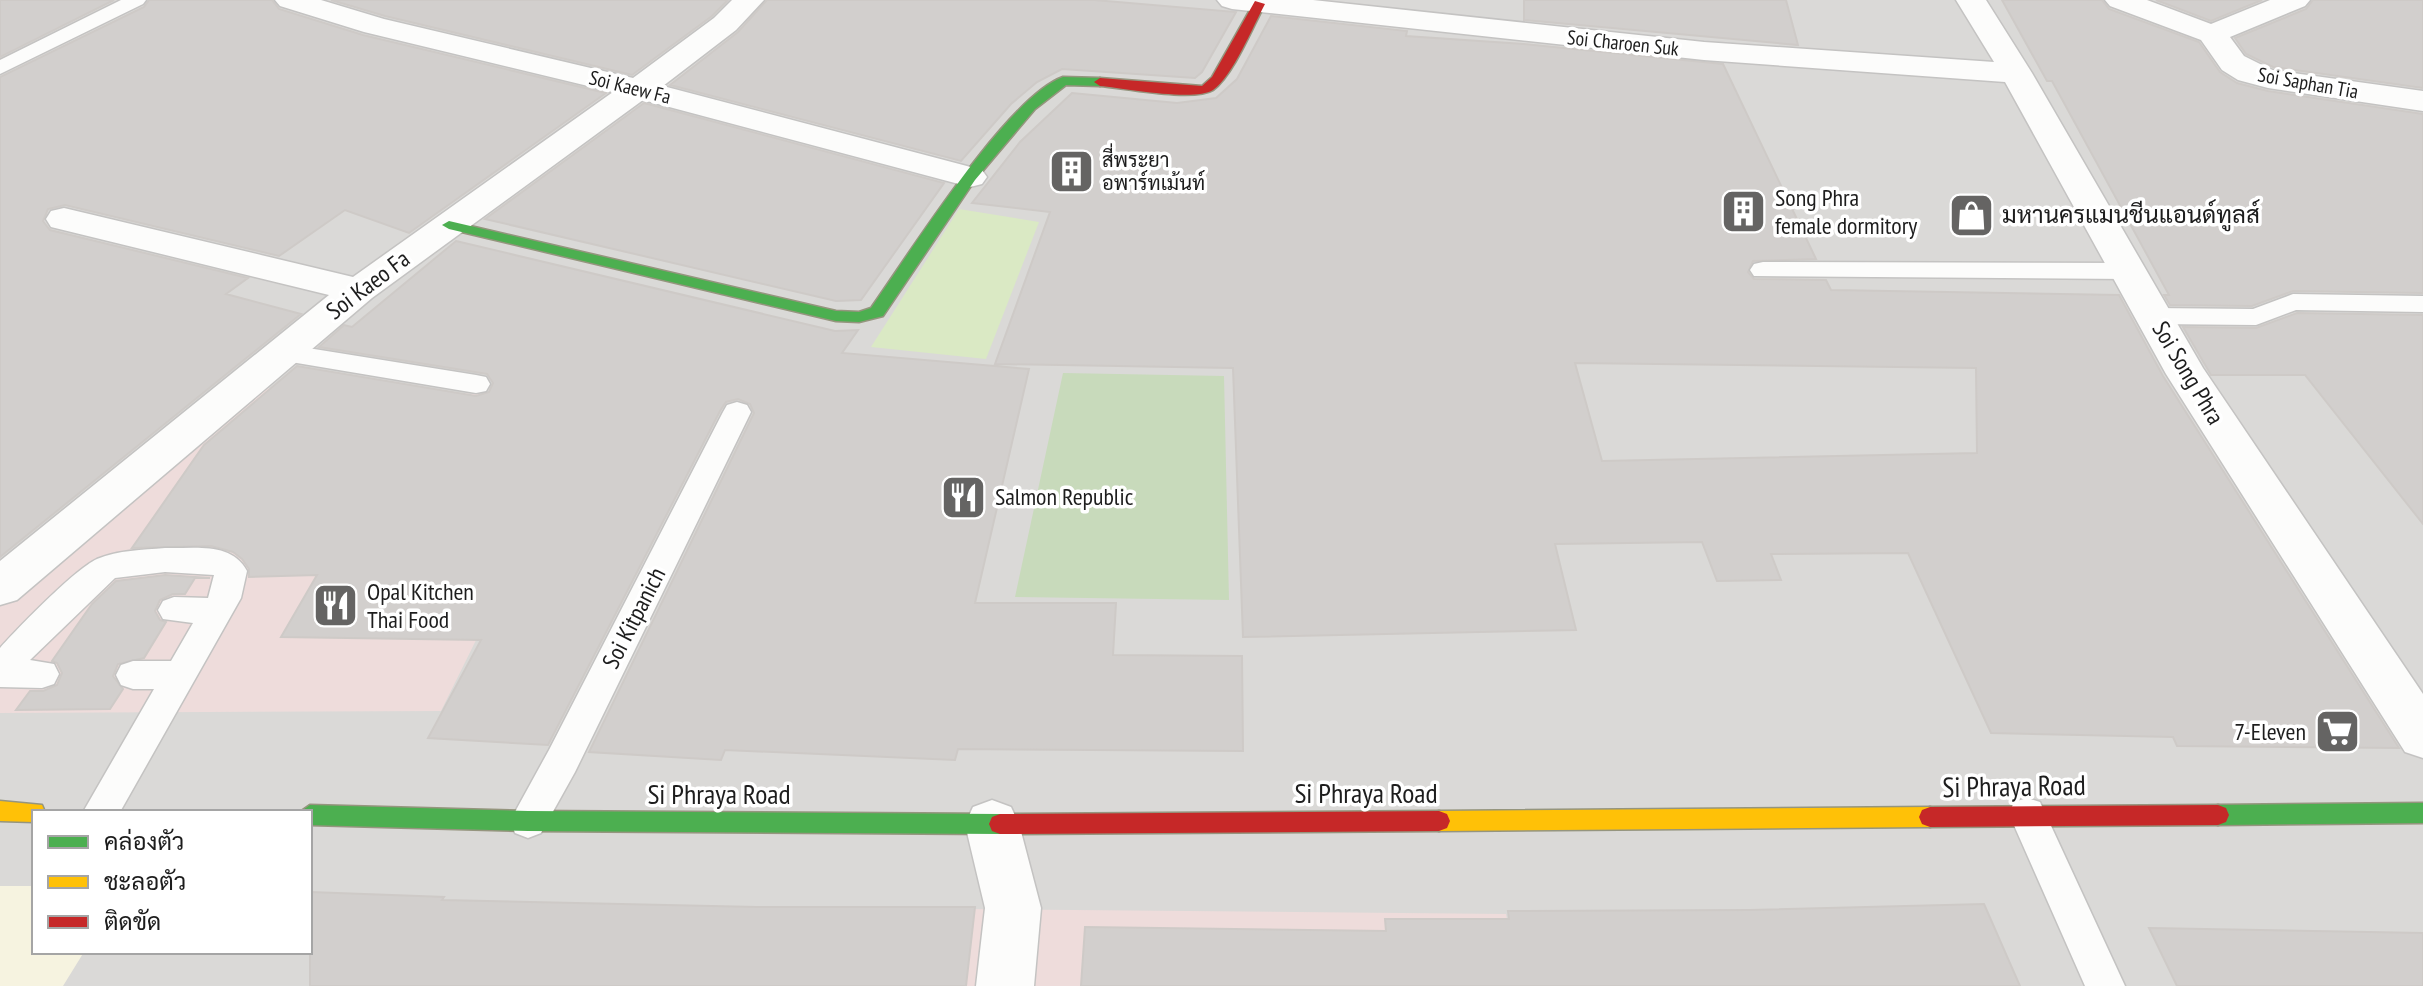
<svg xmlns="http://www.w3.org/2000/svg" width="2423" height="986" viewBox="0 0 2423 986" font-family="'PT Sans Narrow',Sarabun,sans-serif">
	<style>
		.residential { fill: #dad9d7; fill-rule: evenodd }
		.commercial { fill: #eedcdb }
		.education { fill: #f6f3e0 }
		.grass { fill: #dae9c4 }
		.forest { fill: #c8dabb }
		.building { fill: #d2cfcd; stroke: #cecac7; stroke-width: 2; fill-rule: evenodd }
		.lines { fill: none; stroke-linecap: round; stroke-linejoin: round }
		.lane-casing { stroke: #c4c3c2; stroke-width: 3 }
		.street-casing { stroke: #c4c3c2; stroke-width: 3 }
		.fast-casing { stroke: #95957e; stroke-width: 3 }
		.slow-casing { stroke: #95957e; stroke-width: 3 }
		.jam-casing { stroke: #95957e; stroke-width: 3 }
		.lane { fill: #fcfcfb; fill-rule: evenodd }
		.street { fill: #fcfcfb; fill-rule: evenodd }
		.fast { fill: #4caf50; fill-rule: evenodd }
		.slow { fill: #ffc107; fill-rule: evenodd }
		.jam { fill: #c62828; fill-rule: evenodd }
		.labels { text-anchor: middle; stroke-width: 7; stroke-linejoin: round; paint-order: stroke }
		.far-street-label { font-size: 20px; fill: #1d1d1d; stroke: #fff }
		.far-poi-label { font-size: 20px; fill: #1d1d1d; stroke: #fff; text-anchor: start }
		.poi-label { font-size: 24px; fill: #1d1d1d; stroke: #fff; text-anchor: start }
		.street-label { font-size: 24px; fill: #1d1d1d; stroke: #fff }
		.near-street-label { font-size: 28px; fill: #1d1d1d; stroke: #fff }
	</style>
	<rect width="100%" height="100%" fill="#ebe9e6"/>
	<!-- residential -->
	<path class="residential" d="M0 0H2423V986H0ZM34 812H310V952H34Z"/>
	<!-- commercial -->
	<path class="commercial" d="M264 388 596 397 441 711 0 713V606Z
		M746 907 1506 914 1521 986H720Z"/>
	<!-- education -->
	<path class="education" d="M0 886H34V952H84L63 986H0Z"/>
	<!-- grass -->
	<path class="grass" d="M959 209 1039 222 986 359 871 347Z"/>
	<!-- forest -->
	<path class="forest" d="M1063 373 1224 376 1229 600 1015 597Z"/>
	<!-- building -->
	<path class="building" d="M0 0H114L0 57Z
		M149 0H272L279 9 363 35 606 93 409 233 345 210 279 256 65 205 48 209 43 221 50 230 248 278 226 294 301 314 0 557V77L144 7Z
		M331 0H728L712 16 632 75 385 16Z
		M767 0H1094L1236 12 1202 72 1195 78 1062 69 1037 82 1011 104 961 161 670 85 738 32Z
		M1524 0H1786L1798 45 1524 20Z
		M2002 0H2102L2109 9 2199 42 2220 72 2237 83 2268 91 2423 114V293L2293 291 2252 306 2170 305 2164 295H2169L2052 81H2047Z
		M2156 0H2262L2211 21Z
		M2313 0H2423V88L2273 67 2246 54 2235 38 2306 9Z
		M1271 16 1407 31 1406 36 1524 44 1723 64 1816 259 1753 261 1748 272 1754 279 1826 280 1831 290 2119 295 2163 376 2399 748 2177 746 2173 737 1991 733 1908 553 1771 554 1781 580 1717 581 1702 542 1555 544 1576 630 1243 637 1233 368 995 364 1050 212 972 203 1020 142 1072 93 1177 103 1216 98 1237 79ZM1575 363 1976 368 1977 453 1602 461Z
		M644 103 944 183 861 300 836 301 485 219Z
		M456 241 835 331 858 330 842 353 1029 369 975 603H1116L1113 655 1242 656 1243 751 958 749 955 760 725 750 721 760 589 752 754 413 750 404 738 399 726 402 720 411 548 745 428 738 481 640 281 637 317 575 249 577V569L242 559 233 552 211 546 132 548 204 445 297 366 476 396 489 392 493 383 487 374 319 347 344 325 352 327Z
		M2297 313 2423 315V524L2305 375H2211L2183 327 2256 328Z
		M165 575 210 578H195L185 594H173L160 600 155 611 160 620 166 622 144 658 118 664 113 676 123 689 110 709 16 710 30 691H43L57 685 62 673 57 663 52 661 92 604 116 581Z
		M310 892 444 897 442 900 757 907H975L966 986H310Z
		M1984 904 2020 986H1081L1085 927 1386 931 1385 919H1509L1508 911 1750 910Z
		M2149 928 2423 933V986H2177Z"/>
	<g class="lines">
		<defs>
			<path id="lane" d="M121 0H146L143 4 0 74V60Z
				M1763 262 2129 263 2138 265 2142 271 2138 277 2129 279 1754 276 1750 270 1754 264Z
				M2293 294 2423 296V312L2296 310 2256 325 2153 324 2144 322 2140 316 2144 310 2153 308 2253 309Z
				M283 344 476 375 486 377 490 384 486 391 476 393 273 359 269 353 273 347Z
				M737 402 747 405 751 412 575 772 541 833 528 838 515 833 510 821 549 750 723 412 727 405Z
				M165 548C194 549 231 541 247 571L241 598 120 812H83L154 689H133L121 685 116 675 121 665 133 661H171L193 623 163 619 158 610 163 601 174 597 208 598 214 575 165 572 115 578 30 660 54 664 59 674 54 684 42 688 0 687V648C18 628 75 569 97 559 119 550 142 550 165 548Z
				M2027 798 2040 802 2125 986H2085L2009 814 2014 802Z"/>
			<path id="street" d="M275 0H321L384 19 633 78 714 18 732 0H764L736 30 663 86 982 170 987 177 982 184 970 187 643 100 372 298 17 600 0 605V561L329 295 51 227 46 219 51 211 64 208 353 277 613 92 364 32 280 6Z
				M1217 0H1313L1704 42 1994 62 1956 0H1986L2032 73 2203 368 2423 694V758L2405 752 2166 374 2005 82 1704 60 1232 9 1222 6Z
				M2105 0H2147L2211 24 2270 0H2310L2305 6 2230 37 2244 56 2272 70 2423 91V111L2268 88 2238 80 2222 70 2201 40 2110 6Z
				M992 800 1011 807 1019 824 1041 908 1034 986H976L985 908 965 824 973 807Z"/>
			<path id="fast" d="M1063 77 1100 78 1106 82 1100 86 1066 85 1035 109 975 180 883 316 859 322 836 321 449 229 442 225 449 221 836 311 859 312 871 308C908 256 1007 97 1063 77Z
				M2423 803V823L2218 825 2210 822 2207 815 2210 808 2218 805Z
				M310 805 528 811 1000 814 1008 817 1011 824 1008 831 1000 834 528 831 310 825V812H300Z"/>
			<path id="slow" d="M0 801 42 805 45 812H34V822L0 821Z
				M1930 807 1938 810 1941 817 1938 824 1930 827 1439 831 1431 828 1428 821 1431 814 1439 811Z"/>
			<path id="jam" d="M1255 1 1265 4C1253 26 1233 76 1213 90 1194 102 1124 88 1100 86L1094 82 1100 78 1202 86 1212 77Z
				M2218 805 2226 808 2229 815 2226 822 2218 825 1930 827 1922 824 1919 817 1922 810 1930 807Z
				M1439 811 1447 814 1450 821 1447 828 1439 831 1000 834 992 831 989 824 992 817 1000 814Z"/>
		</defs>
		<!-- lane casing -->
		<use href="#lane" class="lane-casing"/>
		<!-- street casing -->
		<use href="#street" class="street-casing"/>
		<!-- fast casing -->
		<use href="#fast" class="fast-casing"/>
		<!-- slow casing -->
		<use href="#slow" class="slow-casing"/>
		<!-- jam casing -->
		<use href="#jam" class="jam-casing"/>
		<!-- lane -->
		<use href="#lane" class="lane"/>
		<!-- street -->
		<use href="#street" class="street"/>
		<!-- fast -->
		<use href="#fast" class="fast"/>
		<!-- slow -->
		<use href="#slow" class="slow"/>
		<!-- jam -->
		<use href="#jam" class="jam"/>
	</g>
	<!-- icons -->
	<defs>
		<symbol id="building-square" viewBox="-11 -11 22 22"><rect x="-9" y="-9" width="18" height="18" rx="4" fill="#656463" stroke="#fff"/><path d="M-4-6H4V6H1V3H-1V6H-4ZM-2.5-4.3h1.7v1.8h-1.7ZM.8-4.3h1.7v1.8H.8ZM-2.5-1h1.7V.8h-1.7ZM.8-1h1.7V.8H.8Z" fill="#fff"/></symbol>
		<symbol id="shop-square" viewBox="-11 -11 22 22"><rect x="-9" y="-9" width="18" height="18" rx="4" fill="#656463" stroke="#fff"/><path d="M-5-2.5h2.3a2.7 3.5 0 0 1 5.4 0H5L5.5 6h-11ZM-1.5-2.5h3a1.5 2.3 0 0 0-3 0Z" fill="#fff"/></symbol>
		<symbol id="restaurant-square" viewBox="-11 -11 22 22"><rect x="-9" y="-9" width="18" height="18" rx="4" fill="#656463" stroke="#fff"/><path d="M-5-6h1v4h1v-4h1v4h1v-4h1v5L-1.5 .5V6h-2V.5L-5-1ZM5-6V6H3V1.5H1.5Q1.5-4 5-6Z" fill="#fff"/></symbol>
		<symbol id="supermarket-square" viewBox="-11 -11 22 22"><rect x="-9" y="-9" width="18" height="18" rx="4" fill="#656463" stroke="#fff"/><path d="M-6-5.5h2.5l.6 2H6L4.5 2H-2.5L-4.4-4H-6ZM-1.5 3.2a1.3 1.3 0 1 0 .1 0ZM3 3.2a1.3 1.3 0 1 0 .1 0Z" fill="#fff"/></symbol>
	</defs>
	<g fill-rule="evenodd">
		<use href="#building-square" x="1046" y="146" width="51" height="51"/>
		<use href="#building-square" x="1718" y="186" width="51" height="51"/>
		<use href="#shop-square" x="1946" y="190" width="51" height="51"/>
		<use href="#restaurant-square" x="938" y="472" width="51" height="51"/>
		<use href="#restaurant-square" x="310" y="580" width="51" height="51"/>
		<use href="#supermarket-square" x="2312" y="706" width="51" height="51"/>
	</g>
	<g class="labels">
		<!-- far-street labels -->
		<g class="far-street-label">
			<text transform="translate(1623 43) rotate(6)" y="7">Soi Charoen Suk</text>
			<text transform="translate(2308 83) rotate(10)" y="7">Soi Saphan Tia</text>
			<text transform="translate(630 87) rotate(14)" y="7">Soi Kaew Fa</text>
		</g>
		<!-- far-poi labels -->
		<g class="far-poi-label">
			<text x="1102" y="167">สี่พระยา<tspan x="1102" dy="23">อพาร์ทเม้นท์</tspan></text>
		</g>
		<!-- poi labels -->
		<g class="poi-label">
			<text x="1775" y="206">Song Phra<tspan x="1775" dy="28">female dormitory</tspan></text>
			<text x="2002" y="223">มหานครแมนชีนแอนด์ทูลส์</text>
			<text x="995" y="505">Salmon Republic</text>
			<text x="367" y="600">Opal Kitchen<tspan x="367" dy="28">Thai Food</tspan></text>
			<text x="2306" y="740" text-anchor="end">7-Eleven</text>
		</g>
		<!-- street labels -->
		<g class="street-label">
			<text transform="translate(368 285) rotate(-37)" y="8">Soi Kaeo Fa</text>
			<text transform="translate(2188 373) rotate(59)" y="8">Soi Song Phra</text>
			<text transform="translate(634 618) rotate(-63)" y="8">Soi Kitpanich</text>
		</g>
		<!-- near-street labels -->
		<g class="near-street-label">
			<text transform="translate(2014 786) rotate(-1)" y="10">Si Phraya Road</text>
			<text x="1366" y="803">Si Phraya Road</text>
			<text x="719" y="804">Si Phraya Road</text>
		</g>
	</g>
	<!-- legend -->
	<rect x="32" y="810" width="280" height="144" fill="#ffffff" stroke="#a5a5a5" stroke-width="2"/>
	<rect x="48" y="836" width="40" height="12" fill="#4caf50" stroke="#a5a5a5" stroke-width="2"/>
	<text x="104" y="850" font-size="24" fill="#1d1d1d">คล่องตัว</text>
	<rect x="48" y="876" width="40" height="12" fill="#ffc107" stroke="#a5a5a5" stroke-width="2"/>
	<text x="104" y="890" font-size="24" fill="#1d1d1d">ชะลอตัว</text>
	<rect x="48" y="916" width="40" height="12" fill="#c62828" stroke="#a5a5a5" stroke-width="2"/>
	<text x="104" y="930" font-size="24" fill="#1d1d1d">ติดขัด</text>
</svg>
